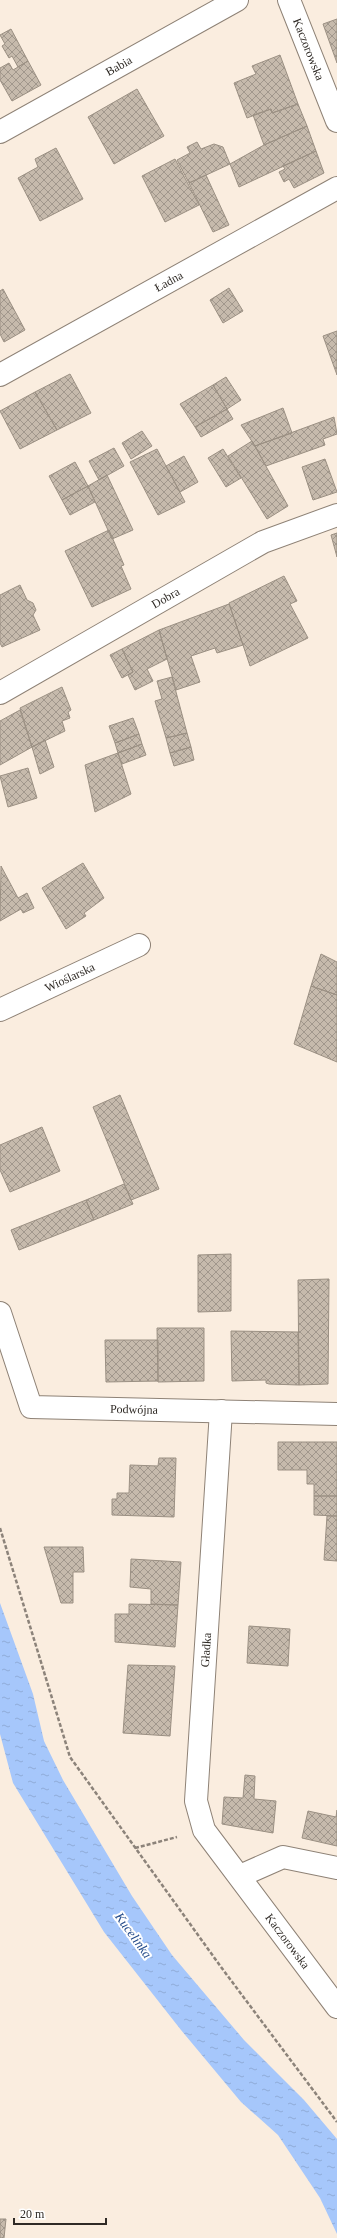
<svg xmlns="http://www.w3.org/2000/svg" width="337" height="2238" viewBox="0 0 337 2238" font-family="'Times New Roman',serif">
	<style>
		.water { fill: url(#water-ripples) }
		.building { fill: url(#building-cross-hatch); stroke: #9b9083 }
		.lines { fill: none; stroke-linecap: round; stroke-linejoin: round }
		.street-casing { stroke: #8e8276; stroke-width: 24 }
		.path { stroke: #8c837a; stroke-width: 2.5; stroke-dasharray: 4 2; stroke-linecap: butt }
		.street { stroke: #fff; stroke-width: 22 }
		.labels { text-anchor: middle; stroke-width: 4; stroke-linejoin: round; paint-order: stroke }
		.street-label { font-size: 12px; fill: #2f2a25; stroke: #fff }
		.water-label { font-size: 13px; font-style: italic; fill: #264d8b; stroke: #fff }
	</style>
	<defs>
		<pattern id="water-ripples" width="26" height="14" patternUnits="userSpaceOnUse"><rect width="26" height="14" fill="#a6c7fb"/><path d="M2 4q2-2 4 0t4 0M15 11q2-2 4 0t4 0" fill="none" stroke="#8fabd7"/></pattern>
		<pattern id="building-cross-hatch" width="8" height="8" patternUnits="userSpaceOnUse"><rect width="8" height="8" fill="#c6baac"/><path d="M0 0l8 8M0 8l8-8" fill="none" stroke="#a1978c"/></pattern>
	</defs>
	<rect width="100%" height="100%" fill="#faeddf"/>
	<!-- water -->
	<path class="water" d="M0 1603 33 1694 44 1741 63 1780 132 1896 172 1955 244 2040 304 2100 337 2139V2234L320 2198 278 2135 241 2102 181 2030 104 1932 13 1783 0 1734Z"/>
	<!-- building -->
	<path class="building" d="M337 19V63L323 24Z
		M11 29 28 61 18 67 12 56 9 58 2 46 5 44 0 35Z
		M280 55 298 104 272 113 271 109 247 118 234 83 256 74 252 66Z
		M28 61 41 85 12 101 0 80V68L9 63 13 70Z
		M137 89 164 136 114 164 88 117Z
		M298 104 307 126 264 145 253 115 271 109 272 113Z
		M307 126 316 151 239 187 230 164 264 145Z
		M197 142 201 149 214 144 223 147 230 164 189 183 177 160 190 153 187 147Z
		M56 148 83 199 40 221 18 178 38 167 35 159Z
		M316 151 324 173 294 188 289 179 284 182 279 172 285 169 283 166Z
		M175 159 199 205 165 222 142 176Z
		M206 175 229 225 213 232 189 183Z
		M229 288 243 311 223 323 210 300Z
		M3 289 25 330 4 342 0 334V291Z
		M337 331V375L323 336Z
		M70 374 91 413 57 430 35 392Z
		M226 377 241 400 227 409 213 385Z
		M213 385 227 409 195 427 180 404Z
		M35 392 57 430 20 449 0 411Z
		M283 408 292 433 255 446 241 425Z
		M227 409 233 419 201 437 195 427Z
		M334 417 337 434 323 439 325 445 266 466 255 446Z
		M142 431 152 446 131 459 122 443Z
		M252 441 288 506 267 519 228 456Z
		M114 448 124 466 99 480 89 461Z
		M157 449 185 502 158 515 130 462Z
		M223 449 241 478 226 487 208 458Z
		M184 456 198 482 180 492 166 466Z
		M325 459 337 492 313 500 302 467Z
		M75 462 88 486 62 500 49 476Z
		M107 475 133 530 112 539 88 486Z
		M88 486 95 502 70 515 62 500Z
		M109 530 124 565 121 566 131 589 92 607 65 551Z
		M337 533V557L331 535Z
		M284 576 297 601 290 604 308 638 250 666 229 603Z
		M20 585 27 600 33 603 36 610 33 615 40 630 2 647 0 643V595Z
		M229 604 243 645 217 653 215 648 191 656 200 682 176 690 159 630Z
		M159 630 167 659 147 669 153 681 135 690 128 675 133 672 122 649Z
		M122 649 133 672 122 678 110 655Z
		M172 677 187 733 166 738 155 701 162 699 157 681Z
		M62 687 71 710 68 712 70 718 62 721 65 731 32 747 20 708Z
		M20 710 32 747 0 765V721Z
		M133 718 139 734 115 743 109 726Z
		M187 733 191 747 170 753 166 738Z
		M139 734 142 744 118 753 115 743Z
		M45 740 54 767 40 774 32 747Z
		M142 744 146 755 122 764 118 753Z
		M191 747 194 760 174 766 170 753Z
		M118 753 131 794 95 812 85 765Z
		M28 768 37 798 8 807 0 776Z
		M83 863 104 898 84 913 86 916 66 929 42 888Z
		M1 866 18 898 27 893 34 908 23 913 21 909 0 921Z
		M321 954 337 962V995L311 986Z
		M311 986 337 995V1062L294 1044Z
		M120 1095 159 1189 131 1200 93 1107Z
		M42 1127 60 1171 10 1192 0 1170V1145Z
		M124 1184 133 1204 94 1220 86 1200Z
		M86 1200 94 1220 19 1250 11 1230Z
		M231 1254V1311L198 1312V1255Z
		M329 1279 328 1384 299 1385 298 1280Z
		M157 1328H204V1381L158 1382Z
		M231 1331 298 1332 299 1385 269 1384 266 1383V1380L232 1381Z
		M105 1340H158V1381L106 1382Z
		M278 1442H337V1496H314V1484H307V1470H278Z
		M159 1458H176L174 1517 112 1515V1499H117V1493H129L130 1465 158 1466Z
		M314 1496H337V1516L314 1515Z
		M327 1516H337V1561L324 1560Z
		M44 1547H83L84 1572H73V1603H61Z
		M131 1559 181 1562 178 1605 151 1604V1589L130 1587Z
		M129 1604 178 1605 175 1647 115 1642V1614H129Z
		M249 1626 290 1629 288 1666 247 1663Z
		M128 1665 175 1666 170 1736 123 1733Z
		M245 1775 255 1776 254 1799 276 1801 273 1833 222 1824 224 1797 243 1798Z
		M337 1810V1846L302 1838 308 1811 336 1817Z
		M0 2219H6L4 2238H0Z"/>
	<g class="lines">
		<defs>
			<g id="street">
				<path id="s1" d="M289 0 337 121"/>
				<path id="s2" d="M0 132 237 0"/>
				<path id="s3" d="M0 375 337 188"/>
				<path id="s4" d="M0 693 263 542 337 515"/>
				<path id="s5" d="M0 1010 139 945"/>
				<path id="s6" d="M0 1313 31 1407 337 1414"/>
				<path id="s7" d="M221 1411 196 1801 204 1830 337 2007"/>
				<path d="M240 1876 283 1857 337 1868"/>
			</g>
		</defs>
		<!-- street casing -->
		<use href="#street" class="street-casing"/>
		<!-- path -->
		<path class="path" d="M0 1528 70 1757 221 1967 337 2122
			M135 1848 177 1837"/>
		<!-- street -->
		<use href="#street" class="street"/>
	</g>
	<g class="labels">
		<!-- street labels -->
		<g class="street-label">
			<text dy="4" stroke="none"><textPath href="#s1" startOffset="53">Kaczorowska</textPath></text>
			<text dy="4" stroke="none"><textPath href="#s2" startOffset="136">Babia</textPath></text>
			<text dy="4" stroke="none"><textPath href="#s3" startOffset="193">Ładna</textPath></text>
			<text dy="4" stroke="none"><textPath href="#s4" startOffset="191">Dobra</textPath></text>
			<text dy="4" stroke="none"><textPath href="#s5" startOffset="77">Wioślarska</textPath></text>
			<text dy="4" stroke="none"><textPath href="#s6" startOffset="202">Podwójna</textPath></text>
			<text transform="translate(206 1650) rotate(-86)" y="4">Gładka</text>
			<text dy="4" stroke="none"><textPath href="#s7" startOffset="560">Kaczorowska</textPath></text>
		</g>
		<!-- water labels -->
		<g class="water-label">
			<text transform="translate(134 1935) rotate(54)" y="5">Kucelinka</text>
		</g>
	</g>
	<!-- scale -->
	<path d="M14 2218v6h92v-6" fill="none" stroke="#2f2a25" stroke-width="2"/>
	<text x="20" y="2218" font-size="12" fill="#2f2a25" stroke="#ffffff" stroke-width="3" paint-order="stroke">20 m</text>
</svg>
